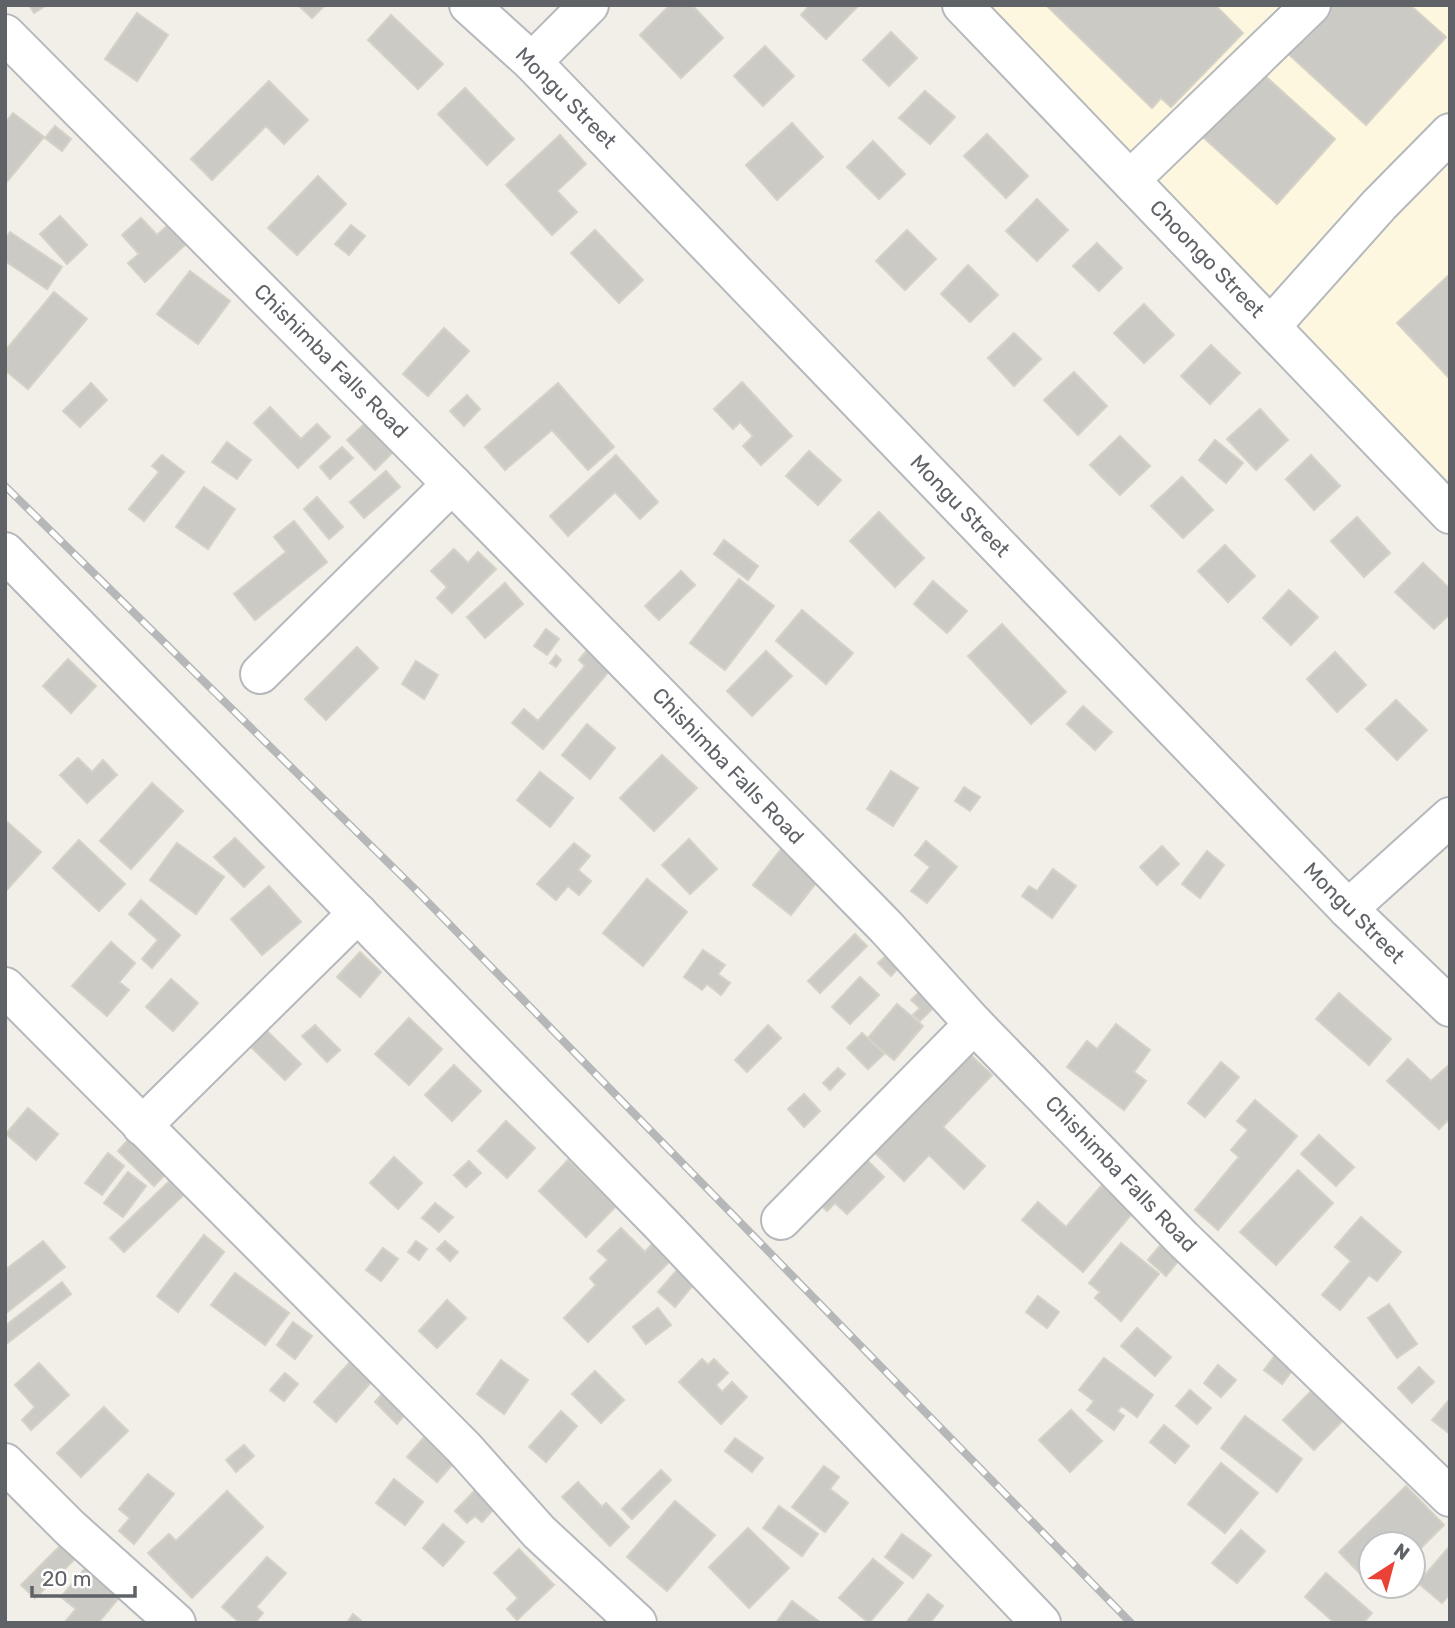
<svg xmlns="http://www.w3.org/2000/svg" width="1455" height="1628" font-family="Rubik,sans-serif">
	<rect width="100%" height="100%" fill="#f1efe8"/>
	<path fill="#fef7e0" d="M987,5h463v485z"/>
	<g fill="#cccac5" stroke="#d6d1c6" stroke-width="2">
		<path d="M29,5h18l-13,8z"/>
		<path d="M298,5h27l-13,13z"/>
		<path d="M670,5h22l31,33 -42,40 -41,-43z"/>
		<path d="M810,5h47l1,1 -32,33 -25,-24z"/>
		<path d="M1046,5h169l28,28 -72,74 -10,-9 -9,10z"/>
		<path d="M1326,5h84l36,32 -80,88 -81,-74z"/>
		<path d="M137,13l31,22 -31,46 -32,-22z"/>
		<path d="M391,15l52,49 -25,25 -50,-49z"/>
		<path d="M891,32l26,26 -28,28 -26,-26z"/>
		<path d="M765,46l29,30 -31,30 -29,-30z"/>
		<path d="M1253,65l82,74 -58,65 -82,-74z"/>
		<path d="M269,81l39,39 -24,24 -18,-18 -54,54 -21,-21z"/>
		<path d="M465,88l49,51 -27,26 -49,-51z"/>
		<path d="M925,91l30,26 -25,27 -31,-26z"/>
		<path d="M13,113l31,24 -39,47v-61z"/>
		<path d="M792,123l31,34 -46,43 -31,-35z"/>
		<path d="M55,126l16,13 -9,12 -17,-13z"/>
		<path d="M987,134l41,42 -22,22 -42,-42z"/>
		<path d="M560,135l26,29 -29,27 20,21 -25,23 -46,-50z"/>
		<path d="M873,141l32,33 -26,25 -32,-32z"/>
		<path d="M318,176l28,28 -49,51 -29,-27z"/>
		<path d="M1037,199l31,31 -31,31 -31,-30z"/>
		<path d="M60,216l27,29 -20,19 -27,-30z"/>
		<path d="M141,218l16,17 12,-11 17,20 -41,38 -17,-19 11,-9 -17,-19z"/>
		<path d="M351,225l14,11 -16,19 -14,-11z"/>
		<path d="M595,230l48,50 -24,23 -48,-50z"/>
		<path d="M907,230l29,29 -31,31 -29,-29z"/>
		<path d="M10,232l52,35 -15,22 -42,-28v-22z"/>
		<path d="M1097,243l25,25 -23,23 -26,-25z"/>
		<path d="M968,265l30,30 -28,27 -29,-28z"/>
		<path d="M190,271l40,30 -32,43 -41,-30z"/>
		<path d="M1450,274v105l-53,-56z"/>
		<path d="M54,292l33,27 -59,70 -23,-19v-19z"/>
		<path d="M1144,304l30,31 -30,28 -30,-30z"/>
		<path d="M444,328l25,23 -41,45 -25,-22z"/>
		<path d="M1014,333l27,26 -27,27 -26,-28z"/>
		<path d="M1211,345l29,28 -30,31 -29,-28z"/>
		<path d="M1074,372l33,34 -29,29 -34,-35z"/>
		<path d="M742,382l50,54 -31,29 -18,-19 10,-10 -13,-14 -7,7 -19,-20z"/>
		<path d="M91,383l16,17 -27,27 -17,-16z"/>
		<path d="M558,383l56,64 -26,23 -36,-40 -47,40 -20,-23z"/>
		<path d="M467,395l13,14 -16,17 -14,-15z"/>
		<path d="M270,407l31,32 16,-15 13,13 -32,31 -44,-45z"/>
		<path d="M1260,409l28,31 -32,30 -29,-31z"/>
		<path d="M371,418l28,28 -24,24 -28,-30z"/>
		<path d="M1120,436l30,30 -30,29 -30,-30z"/>
		<path d="M1215,440l28,23 -17,20 -27,-23z"/>
		<path d="M227,442l24,18 -14,19 -25,-17z"/>
		<path d="M342,447l11,11 -23,21 -10,-12z"/>
		<path d="M809,451l32,29 -23,25 -32,-29z"/>
		<path d="M162,455l22,17 -40,49 -15,-12 30,-37 -7,-6z"/>
		<path d="M616,455l42,47 -18,17 -25,-27 -47,44 -18,-20z"/>
		<path d="M1311,455l29,31 -26,24 -28,-31z"/>
		<path d="M386,471l14,16 -36,31 -14,-16z"/>
		<path d="M1182,477l31,33 -30,28 -32,-32z"/>
		<path d="M204,487l31,22 -27,40 -32,-22z"/>
		<path d="M317,497l26,30 -14,12 -25,-30z"/>
		<path d="M879,512l45,46 -29,29 -45,-46z"/>
		<path d="M1357,517l33,36 -26,24 -33,-36z"/>
		<path d="M294,521l33,41 -72,58 -21,-26 52,-42 -12,-15z"/>
		<path d="M724,540l34,26 -10,14 -34,-26z"/>
		<path d="M1225,545l30,31 -27,26 -30,-31z"/>
		<path d="M454,549l14,14 10,-11 18,17 -44,44 -15,-15 10,-11 -16,-16z"/>
		<path d="M1423,563l27,26v25l-16,15 -39,-37z"/>
		<path d="M681,571l14,14 -36,35 -14,-14z"/>
		<path d="M739,579l35,27 -49,64 -35,-27z"/>
		<path d="M933,581l34,30 -20,22 -33,-29z"/>
		<path d="M505,583l18,21 -38,34 -18,-21z"/>
		<path d="M1289,590l29,27 -27,28 -28,-27z"/>
		<path d="M802,610l51,43 -27,31 -50,-43z"/>
		<path d="M1002,624l64,68 -35,32 -63,-68z"/>
		<path d="M546,629l13,10 -12,16 -13,-9z"/>
		<path d="M592,644l23,20 -72,85 -31,-26 12,-14 14,12 47,-55 -6,-6z"/>
		<path d="M357,647l21,21 -52,52 -21,-21z"/>
		<path d="M766,651l26,25 -40,40 -25,-25z"/>
		<path d="M1335,652l31,33 -29,27 -30,-33z"/>
		<path d="M556,655l5,5 -5,7 -6,-4z"/>
		<path d="M68,659l28,27 -25,27 -28,-27z"/>
		<path d="M416,661l22,14 -14,24 -22,-15z"/>
		<path d="M1396,700l31,30 -30,30 -31,-31z"/>
		<path d="M1083,706l29,26 -17,18 -28,-26z"/>
		<path d="M587,724l28,24 -25,31 -28,-24z"/>
		<path d="M662,755l35,33 -43,43 -34,-33z"/>
		<path d="M78,758l14,14 11,-12 14,15 -30,28 -27,-28z"/>
		<path d="M891,771l27,17 -25,38 -26,-17z"/>
		<path d="M540,772l33,26 -23,29 -33,-27z"/>
		<path d="M152,783l31,28 -52,58 -31,-28z"/>
		<path d="M964,787l16,10 -10,14 -15,-10z"/>
		<path d="M5,820l36,32 -36,40z"/>
		<path d="M235,838l29,29 -20,20 -30,-30z"/>
		<path d="M689,839l28,30 -27,25 -28,-29z"/>
		<path d="M79,840l46,44 -26,27 -46,-43z"/>
		<path d="M926,841l31,26 -30,36 -16,-12 19,-24 -15,-12z"/>
		<path d="M177,843l47,34 -28,37 -46,-34z"/>
		<path d="M574,843l16,13 -12,14 13,11 -12,14 -11,-9 -12,14 -19,-16z"/>
		<path d="M1162,846l17,18 -22,21 -17,-18z"/>
		<path d="M782,848l38,30 -29,37 -38,-30z"/>
		<path d="M1207,851l17,14 -24,33 -18,-14z"/>
		<path d="M1053,869l23,17 -24,32 -30,-22 7,-10 8,5z"/>
		<path d="M647,879l40,33 -44,54 -40,-33z"/>
		<path d="M269,886l32,36 -39,33 -31,-36z"/>
		<path d="M141,900l39,35 -28,33 -10,-9 16,-19 -29,-26z"/>
		<path d="M855,934l12,12 -47,47 -12,-12z"/>
		<path d="M111,942l24,21 -16,19 10,8 -22,26 -35,-30z"/>
		<path d="M703,950l22,15 -7,9 12,9 -9,12 -14,-11 -5,6 -18,-13z"/>
		<path d="M360,952l21,20 -21,25 -23,-20z"/>
		<path d="M888,954l12,12 -9,10 -13,-13z"/>
		<path d="M860,977l19,18 -29,29 -18,-17z"/>
		<path d="M171,979l27,24 -25,28 -27,-24z"/>
		<path d="M926,986l14,15 -20,20 -7,-6 7,-7 -9,-8z"/>
		<path d="M1339,993l52,46 -22,26 -53,-46z"/>
		<path d="M897,1004l26,22 -29,34 -26,-22z"/>
		<path d="M409,1018l33,31 -33,36 -34,-31z"/>
		<path d="M1116,1024l34,26 -16,22 12,9 -22,29 -57,-43 20,-26 10,8z"/>
		<path d="M315,1025l25,25 -13,12 -25,-26z"/>
		<path d="M768,1025l13,13 -34,34 -12,-12z"/>
		<path d="M265,1029l36,35 -16,16 -36,-35z"/>
		<path d="M862,1033l22,21 -16,15 -21,-21z"/>
		<path d="M961,1046l31,29 -49,52 42,39 -21,23 -35,-34 -25,26 -37,-36z"/>
		<path d="M1408,1059l23,22 19,-17v54l-11,11 -52,-48z"/>
		<path d="M1221,1062l18,15 -34,40 -17,-14z"/>
		<path d="M454,1065l27,26 -29,30 -27,-26z"/>
		<path d="M838,1068l7,6 -15,16 -7,-7z"/>
		<path d="M804,1094l16,17 -16,16 -16,-18z"/>
		<path d="M1255,1100l42,36 -79,94 -23,-20 44,-53 -8,-7 17,-20 -11,-9z"/>
		<path d="M28,1108l30,26 -22,26 -30,-26z"/>
		<path d="M506,1121l29,27 -28,30 -29,-27z"/>
		<path d="M137,1130l37,35 -20,21 -36,-35z"/>
		<path d="M1319,1135l35,32 -18,19 -35,-32z"/>
		<path d="M108,1153l16,13 -22,29 -17,-12z"/>
		<path d="M862,1155l22,22 -37,37 -12,-11 -8,8 -15,-15z"/>
		<path d="M394,1157l28,26 -24,26 -28,-26z"/>
		<path d="M568,1160l48,46 -30,31 -47,-46z"/>
		<path d="M469,1161l12,12 -15,14 -12,-12z"/>
		<path d="M1298,1170l35,33 -57,62 -36,-33z"/>
		<path d="M180,1171l14,14 -70,67 -14,-14z"/>
		<path d="M128,1172l18,14 -23,31 -19,-14z"/>
		<path d="M1108,1178l31,27 -56,67 -61,-52 16,-18 28,25z"/>
		<path d="M435,1203l18,14 -14,15 -17,-14z"/>
		<path d="M1361,1217l40,35 -24,29 -8,-6 -29,35 -18,-15 29,-34 -16,-14z"/>
		<path d="M621,1228l24,24 7,-8 17,18 -81,80 -24,-24 32,-33 -6,-7 18,-18 -10,-9z"/>
		<path d="M1170,1234l18,15 -22,27 -18,-16z"/>
		<path d="M204,1235l20,17 -46,60 -21,-16z"/>
		<path d="M43,1241l22,26 -60,47v-44z"/>
		<path d="M416,1241l11,8 -8,11 -11,-8z"/>
		<path d="M445,1241l13,11 -8,9 -13,-12z"/>
		<path d="M1121,1243l38,31 -38,47 -26,-23 5,-6 -11,-9z"/>
		<path d="M383,1248l15,11 -17,22 -15,-11z"/>
		<path d="M677,1270l17,14 -19,23 -17,-15z"/>
		<path d="M235,1273l54,40 -24,32 -54,-40z"/>
		<path d="M62,1282l9,12 -66,51v-19z"/>
		<path d="M1038,1296l21,16 -12,16 -21,-16z"/>
		<path d="M447,1300l19,18 -29,30 -18,-17z"/>
		<path d="M1389,1304l28,40 -20,14 -29,-40z"/>
		<path d="M658,1308l13,17 -25,19 -13,-17z"/>
		<path d="M293,1322l19,14 -17,23 -18,-14z"/>
		<path d="M1137,1328l34,29 -16,19 -34,-30z"/>
		<path d="M1279,1350l9,7 -5,7 9,7 -10,13 -18,-14z"/>
		<path d="M1104,1358l49,37 -16,22 -15,-11 -5,5 7,5 -10,14 -27,-20 7,-9 -15,-11z"/>
		<path d="M702,1359l6,6 6,-6 14,14 -12,12 6,7 10,-10 15,15 -26,27 -42,-42z"/>
		<path d="M501,1360l27,20 -24,34 -27,-20z"/>
		<path d="M350,1362l22,19 -36,41 -22,-20z"/>
		<path d="M39,1363l30,32 -38,35 -9,-10 13,-13 -20,-22z"/>
		<path d="M1218,1365l18,15 -15,17 -17,-14z"/>
		<path d="M1419,1367l15,15 -22,21 -14,-15z"/>
		<path d="M595,1371l29,29 -23,23 -29,-29z"/>
		<path d="M285,1373l13,11 -14,17 -14,-11z"/>
		<path d="M1319,1383l31,30 -36,37 -31,-30z"/>
		<path d="M387,1388l23,20 -13,16 -22,-22z"/>
		<path d="M1190,1390l21,18 -14,16 -21,-18z"/>
		<path d="M1450,1399v35l-18,-14z"/>
		<path d="M104,1407l24,24 -47,46 -24,-24z"/>
		<path d="M1071,1410l31,31 -32,31 -31,-32z"/>
		<path d="M561,1411l16,15 -31,36 -17,-15z"/>
		<path d="M1245,1416l57,43 -25,33 -56,-44z"/>
		<path d="M1164,1425l25,21 -14,17 -25,-21z"/>
		<path d="M426,1435l30,25 -19,22 -30,-25z"/>
		<path d="M735,1438l28,20 -11,14 -27,-21z"/>
		<path d="M244,1445l10,11 -18,16 -10,-12z"/>
		<path d="M1221,1463l37,30 -33,40 -37,-29z"/>
		<path d="M824,1466l15,11 -9,12 18,14 -23,29 -33,-25z"/>
		<path d="M661,1470l10,10 -39,39 -10,-10z"/>
		<path d="M148,1474l26,20 -40,50 -15,-13 11,-13 -11,-9z"/>
		<path d="M394,1479l29,23 -18,23 -29,-22z"/>
		<path d="M578,1482l24,25 4,-4 23,24 -19,19 -48,-49z"/>
		<path d="M482,1483l19,18 -19,21 -7,-6 -8,7 -12,-12z"/>
		<path d="M1406,1486l38,39 -31,31v-12h-42v41l-32,-33z"/>
		<path d="M227,1491l36,36 -71,71 -44,-45 21,-19 7,7z"/>
		<path d="M675,1501l40,34 -48,56 -40,-34z"/>
		<path d="M779,1506l39,28 -16,22 -39,-28z"/>
		<path d="M443,1524l21,18 -21,24 -20,-18z"/>
		<path d="M748,1528l41,40 -40,40 -40,-41z"/>
		<path d="M1241,1530l24,21 -28,32 -25,-20z"/>
		<path d="M902,1534l29,21 -18,23 -28,-21z"/>
		<path d="M66,1540l14,14 -45,44 -14,-13z"/>
		<path d="M1450,1546v48l-8,9 -24,-20z"/>
		<path d="M519,1549l35,36 -37,35 -10,-11 11,-11 -24,-25z"/>
		<path d="M267,1557l19,16 -30,34 7,6 -8,10h-15l-18,-16z"/>
		<path d="M873,1559l30,24 -34,40 -30,-25z"/>
		<path d="M88,1565l34,29 -24,29h-34l12,-14 -15,-12z"/>
		<path d="M1326,1573l46,40 -9,10h-28l-30,-26z"/>
		<path d="M928,1594l15,12 -13,17h-24z"/>
		<path d="M792,1601l29,22h-45z"/>
		<path d="M353,1614l11,9h-17z"/>
	</g>
	<g fill="none" stroke-linecap="round" stroke-linejoin="round">
		<g stroke="#b5b8bc" stroke-width="42">
			<g id="minor">
				<path d="M469,5l63,57 816,847 102,98"/>
				<path d="M962,5l488,509"/>
				<path d="M5,34l447,450 434,443 88,97 208,214 268,259"/>
				<path d="M532,62l57,-57"/>
				<path d="M1131,179l180,-174"/>
				<path d="M1271,326l108,-121 71,-72"/>
				<path d="M5,552l656,672 380,399"/>
				<path d="M260,674l192,-190"/>
				<path d="M1348,909l102,-92"/>
				<path d="M5,987l459,461 75,84 98,91"/>
				<path d="M142,1126l216,-213"/>
				<path d="M781,1220l193,-196"/>
				<path d="M5,1463l65,65 106,95"/>
			</g>
		</g>
		<use href="#minor" stroke="#fff" stroke-width="38"/>
		<g stroke="#b6b7b8" stroke-width="8">
			<path id="rail" d="M5,486l411,404 715,733"/>
		</g>
		<use href="#rail" stroke="#fff" stroke-width="5" stroke-dasharray="16" stroke-linecap="butt"/>
	</g>
	<g text-anchor="middle" stroke-width="7" stroke-linejoin="round" paint-order="stroke">
		<g font-size="21" fill="#5f6368" stroke="#fff">
			<text transform="translate(566 98) rotate(45)" y="7">Mongu Street</text>
			<text transform="translate(1207 259) rotate(46)" y="7">Choongo Street</text>
			<text transform="translate(331 361) rotate(45)" y="7">Chishimba Falls Road</text>
			<text transform="translate(960 506) rotate(46)" y="7">Mongu Street</text>
			<text transform="translate(728 766) rotate(46)" y="7">Chishimba Falls Road</text>
			<text transform="translate(1354 913) rotate(45)" y="7">Mongu Street</text>
			<text transform="translate(1121 1174) rotate(46)" y="7">Chishimba Falls Road</text>
		</g>
	</g>
	<rect width="1455" height="1628" fill="none" stroke="#5f6368" stroke-width="14"/>
	<g transform="translate(1392 1565) rotate(36)"><circle r="33" fill="#ffffff" stroke="#bfc1c3" stroke-width="2"/>
	<path d="M0-5L12 26L0 18L-12 26Z" fill="#ea4335"/>
	<text y="-10" font-size="19" font-weight="bold" text-anchor="middle" fill="#5f6368">N</text>
	</g>
	<path d="M32 1586v10h103v-10" fill="none" stroke="#5f6368" stroke-width="3.5"/>
	<text x="42" y="1586" font-size="21" fill="#5f6368" stroke="#ffffff" stroke-width="5" paint-order="stroke">20 m</text>
</svg>
